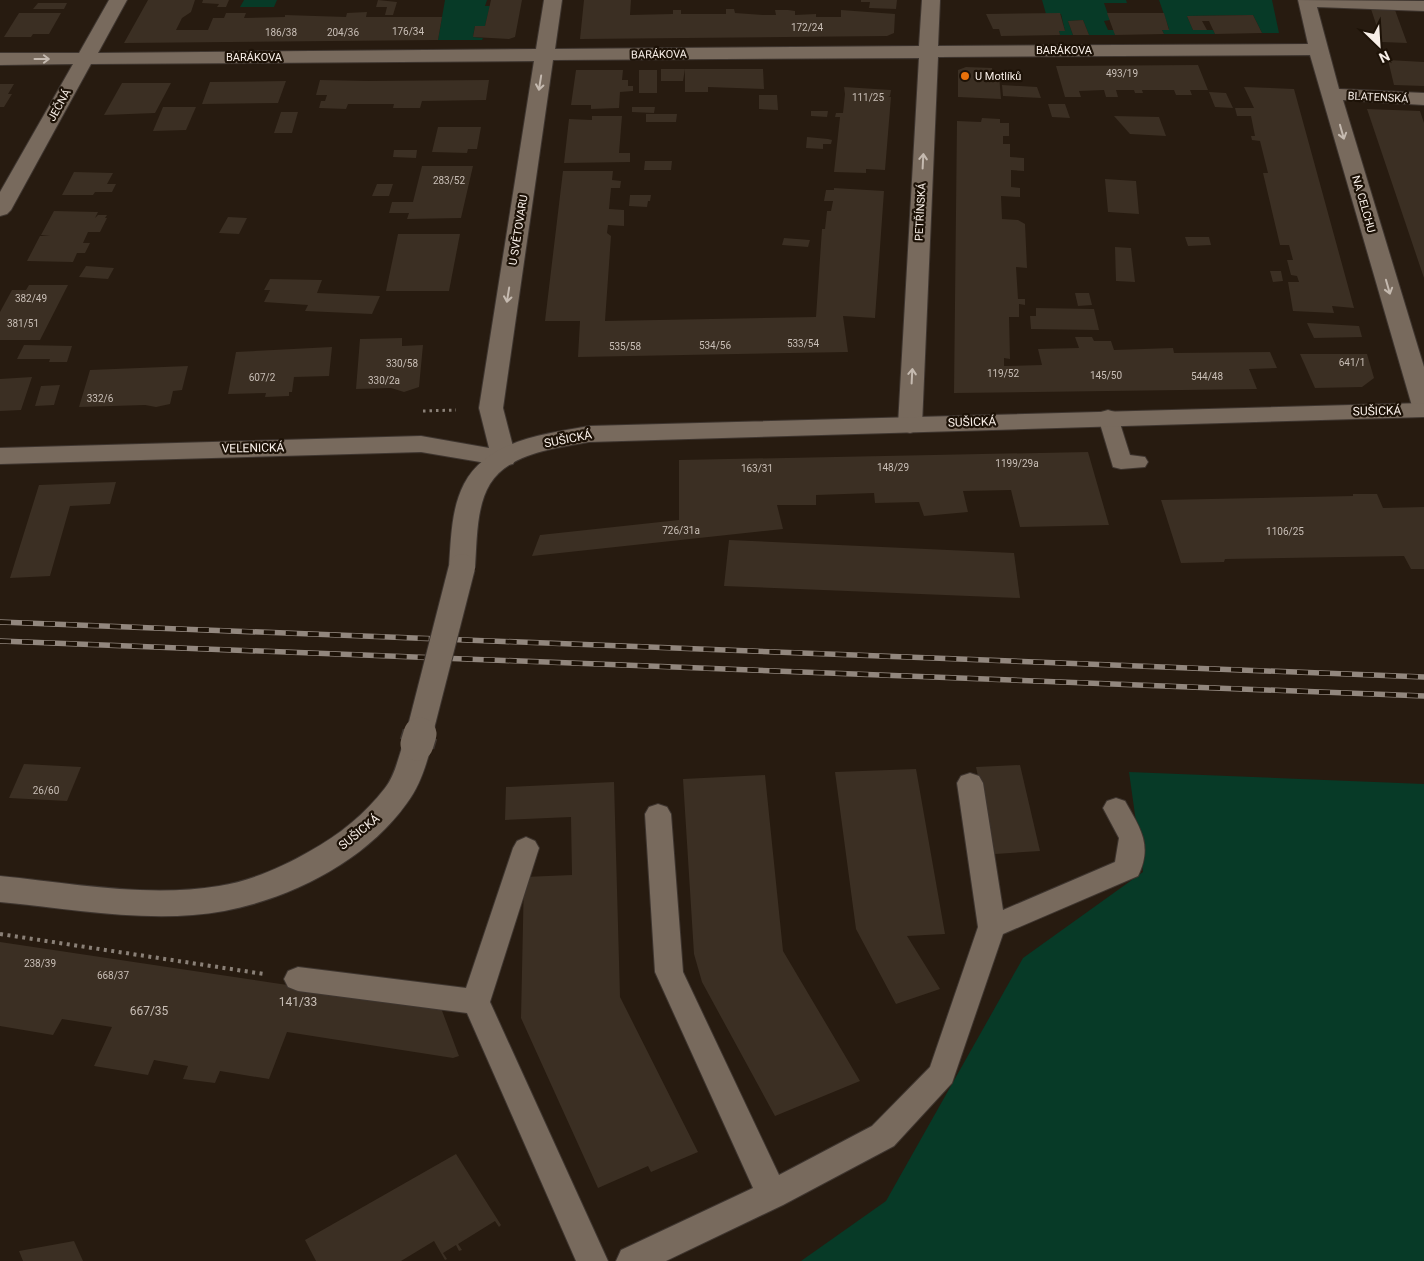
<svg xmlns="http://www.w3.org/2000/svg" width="1424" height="1261" font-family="Roboto,sans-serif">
	<rect width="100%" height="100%" fill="#271b10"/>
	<g fill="#073a27">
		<path d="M244,0h33l-3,7h-34z"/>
		<path d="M445,0h42l-2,6h5l-5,20h-10l-2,11 10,1 -1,2h-44z"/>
		<path d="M1042,0h84l1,3h-23l6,17 -6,1 4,9h6l1,5h-26l-6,-15 -15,1 5,14h-13l-1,-4h6l-4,-17h-15z"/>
		<path d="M1159,0h113l7,33h-17l-9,-18 -66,1 6,14h20l2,4h-51l-2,-4 7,-1z"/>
		<path d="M1129,772l295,12v477h-623l85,-60 137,-243 120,-86z"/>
	</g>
	<g fill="#3b2f23">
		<path d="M148,0h47l-4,12 -9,6 -6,12h32l5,-12h11l2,-5h20l-2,5 41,-1v-2l61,2 1,-4 20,-1 -1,5h76l-4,23 -314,3z"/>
		<path d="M203,0h26l-3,7h-9l2,-3 -17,-1z"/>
		<path d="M378,0l19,2 -4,13h-8l2,-8h-11z"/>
		<path d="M491,0h31l-7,37 -6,2 -36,-2 2,-11h10z"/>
		<path d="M584,0h47l-1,15 43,-1v-4h8v4h45v-5h8l1,4 28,2h13l-1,-5h13l7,1v4l21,-1v3h25v-7l54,4 -1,19 -7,3 -307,3z"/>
		<path d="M861,0h36l-1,9 -27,-1 1,-6h-9z"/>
		<path d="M38,3h29l-3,6h-31z"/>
		<path d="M1371,9l24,1 12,33 -25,-1z"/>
		<path d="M19,13h42l-12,21h-16l-2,3h-27z"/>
		<path d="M1060,13l5,18h-6l1,4 -59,1 -2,-7h-6l-7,-15z"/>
		<path d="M1107,13h57l5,17h-7l2,4 -49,1z"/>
		<path d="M1253,15l9,18 -47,1 -6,-13h-7l5,9h-14l-6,-14z"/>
		<path d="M1083,20l6,15h-16l-5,-14z"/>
		<path d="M1388,60l36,2v24l-30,-1z"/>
		<path d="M1198,65l10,25h-18l2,5h-16l-2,-5h-32l1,3h-8l-1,-3h-18l2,7h-12l-2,-7 -25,1 2,6h-16l-9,-31z"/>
		<path d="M966,67l26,1 1,7h6l2,24 -43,-2v-27z"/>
		<path d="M661,69h24l-2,12h-22z"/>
		<path d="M685,69h78l1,20 -56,-2v5h-23z"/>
		<path d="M576,70h47l-1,10h6v6h5v5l-13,1 -1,16 -28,1v-4h-20z"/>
		<rect x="639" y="70" width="18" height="23"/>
		<path d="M320,80l47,1 122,-1 -3,20 -64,1 -2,7h-27l1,-4h-46l-2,5 -27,-1 2,-7h4l2,-6h-11z"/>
		<path d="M286,81l-8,22 -76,1 8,-22z"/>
		<path d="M122,83h49l-16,30 -51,2z"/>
		<path d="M0,84h14l-6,10h4l-8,13h-4z"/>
		<path d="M1002,85l35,2 4,11 -38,-2z"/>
		<path d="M844,87l47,3 -1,6 -2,1h3l-6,73 -19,-1v4l-32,-1 6,-55h-5l1,-4h7l2,-19z"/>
		<path d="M1244,87l50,2 60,219 -22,-2 2,7 -41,-2 -5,-29h11l-2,-6 -6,-1 -4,-15h6l-4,-15h-9l-17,-72h5l-8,-32 -8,-1 -1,-4h4l-4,-20h-14l-2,-8h19z"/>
		<path d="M1209,92l17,1 7,15 -18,-1z"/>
		<path d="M759,95h18l1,15 -19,-1z"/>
		<path d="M1048,104h17l5,14 -18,-1z"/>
		<path d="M163,107h33l-10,23 -33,1z"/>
		<path d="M632,107h23l-1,6 -22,-1z"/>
		<path d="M1367,109l53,2 4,12v155z"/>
		<path d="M811,111h17l-1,6 -16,-1z"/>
		<path d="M281,112h17l-6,21h-18z"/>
		<path d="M646,114h31l-1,8h-30z"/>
		<path d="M592,116h30l-3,37h11v9l-66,1 5,-44 23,1z"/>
		<path d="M1114,116l45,1 7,19 -36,-2z"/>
		<path d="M982,118l18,1v4h9v13h-6v8h7v13l14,1v13l-13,-1v17l9,1v9l-19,-1 1,23 16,1 7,4 2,44 -11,-1 2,32h7v6l-6,-1v13h-10l1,42 -6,-1v8l38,-1 -4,-16 41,-1 -4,-11h17l2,4h17l3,9 59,-2 1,5 96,-1 7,16 -28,1 8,20 -303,4 3,-272 24,1z"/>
		<path d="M438,127h43l-4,22h-9l-1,4 -35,-1z"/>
		<path d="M807,137l21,2 4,1 -1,4h-8v5l-17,-1z"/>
		<path d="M394,150h23l-1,8 -23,-1z"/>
		<path d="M645,161h27l-1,9h-27z"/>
		<path d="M422,166h51l-12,52 -54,1 2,-6h-20l3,-11h21z"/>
		<path d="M563,171h50l-1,9 9,1 -1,7h-9l-2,21 15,1v16l-16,-1 -1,8 4,3 -6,85 211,-4 6,-88h3l2,-18h4l2,-10h-9l2,-11h8v-2l50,3 -9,127 -32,-2 5,36 -270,5 2,-36h-35z"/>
		<path d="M74,172l39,1 -6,11h9l-4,8h-17l-2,3h-31z"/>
		<path d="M1105,179l31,2 3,33 -31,-2z"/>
		<path d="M377,184h16l-4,12h-17z"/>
		<path d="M630,195h21l-1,6h-2l-1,6 -18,-1z"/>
		<path d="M54,211l44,1 -3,6 3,-3h9l-2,3h2l-7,14h-12l-5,11h7l-5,10h-8l-4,9 -46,-1 13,-25h10l-9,-1z"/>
		<path d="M228,217l19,1 -8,16 -20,-1z"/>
		<path d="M398,234h62l-11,57h-63z"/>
		<path d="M1185,237h24l2,8 -23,1z"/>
		<path d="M784,238l26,2 -2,7 -26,-2z"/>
		<path d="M1115,247l16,1 4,34 -19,-1z"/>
		<path d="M86,266l28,2 -6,11 -29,-2z"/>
		<path d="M1270,271h11l2,10 -10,1z"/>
		<path d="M270,279l52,1 -5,13 63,3 -8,18 -67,-3 3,-6 -44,-3 6,-12h-6z"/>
		<path d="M29,285h39l-28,55h-40v-28l12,-22h14z"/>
		<path d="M1075,293h14l3,12 -14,1z"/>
		<path d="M1036,308l58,1 5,21 -68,-1 -1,-13h6z"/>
		<path d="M1307,323l52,3 3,11 -48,1z"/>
		<path d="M402,338v8l21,-1 -4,42 -15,5 -13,-4 -35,1 4,-50z"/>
		<path d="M24,345l48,1 -5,16h-18l1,-3h-33z"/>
		<path d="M332,347l-3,29 -35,1 -2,15h-3v4l-24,1 1,-4 -38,1 8,-42z"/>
		<path d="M1300,354h67l7,24 -12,9 -47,1z"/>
		<path d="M188,366l-6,24 -9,1 -3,13 -14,3 -11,-2 -66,2 11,-37z"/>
		<path d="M32,377l-11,33 -21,1v-32z"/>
		<path d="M60,385l-6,20 -19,1 6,-20z"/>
		<path d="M1088,452l21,73 -89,2 -9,-37 -48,1 5,21 -44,4 -5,-14 -44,1 -1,-10 -58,2v10h-39l6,24 -251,27 8,-21 139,-15v-60z"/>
		<path d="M116,482l-6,22 -40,2 -20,70 -40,2 29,-93z"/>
		<path d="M1353,494h24l6,14 41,-1v62h-13l-7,-13 -179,3 -1,3 -43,1 -20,-63 192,-4z"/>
		<path d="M729,540l285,13 6,45 -296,-12z"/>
		<path d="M24,764l57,3 -14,34 -58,-3z"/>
		<path d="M1020,765l20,86 -45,3 -19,-87z"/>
		<path d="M916,769l29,165 -38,2 33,53 -44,15 -40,-75 -21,-157z"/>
		<path d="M765,775l18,176 77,130 -85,35 -73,-134 -8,-28 -11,-175z"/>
		<path d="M614,782l6,215 78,155 -47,20 -3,-6 -50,22 -77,-170 3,-141 48,-2 -1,-58 -66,3 1,-33z"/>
		<path d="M0,942l441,66 18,48 -6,2 -166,-26 -18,47 -49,-8 -5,12 -32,-4 5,-13 -34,-6 -6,15 -54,-9 18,-39 -50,-8 -9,16 -53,-9z"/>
		<path d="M456,1154l45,71 -2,2 -4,-6 -37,23 4,6 -3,1 -3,-6 -13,8 4,6 -2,1 -11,-19 -33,20h-85l-11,-21z"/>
		<path d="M74,1241l9,20h-60l-4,-10z"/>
	</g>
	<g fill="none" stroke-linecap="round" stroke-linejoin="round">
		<g stroke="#3e352f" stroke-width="2">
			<g id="lane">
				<path d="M1108,410l7,2 3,5 12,38 15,2 3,5 -3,5 -24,2 -8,-2 -15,-50 3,-5z"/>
				<path d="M970,773l9,3 4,7 20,127 112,-48 4,-24 -16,-30 4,-7 9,-3 9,3c15,27 28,44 13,75l-135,58 -51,149 -58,63 -111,59 -117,56h-50l5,-11 132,-62 -98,-216 -10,-158 4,-7 9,-3 9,3 4,7 12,158 96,203 93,-49 58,-59 48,-140 -21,-144 4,-7z"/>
				<path d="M526,837l9,4 4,7 -49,154 118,259h-32l-109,-248 -169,-22 -10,-4 -4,-8 4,-8 10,-4 168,21 47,-140 4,-7z"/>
			</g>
		</g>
		<g stroke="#3e352f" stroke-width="2">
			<path id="street" d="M109,0h18l-29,53 438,-4 8,-49h18l-7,49 364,-3 3,-46h18l-2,46 370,-2 -10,-44 126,1v10l-107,-4 22,82 85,4v12l-81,-5 81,267v46l-9,-2 -3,-5 -102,-351 -372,2 -16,368 -3,5 -9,3 -9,-3 -3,-5 21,-367 -366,2 -50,348 13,50 -3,6 -9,2 -83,-14 -421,12v-16l421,-12 68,12 -10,-40 55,-347 -443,3 -80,146 -4,4 -7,2v-24l73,-128 -73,1v-12h79z"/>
		</g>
		<g stroke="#3e352f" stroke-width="2">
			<g id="secondary">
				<path d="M1424,403v14l-835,25c-33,6 -80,11 -99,42 -14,23 -13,57 -15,83l-4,6 -9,3 -9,-3 -4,-6c2,-27 2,-58 15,-83 23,-44 81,-50 125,-58z"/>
				<path d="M417,733l10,3 5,8c-6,21 -12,42 -25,59 -46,65 -136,106 -214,112 -64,5 -129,-7 -193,-13v-26c71,7 147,22 219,10 32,-5 63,-19 91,-35 29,-16 55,-37 75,-63 12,-15 13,-35 22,-52z"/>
			</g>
		</g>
		<path stroke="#8a8077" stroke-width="3" stroke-dasharray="2.5 4" stroke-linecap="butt" d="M423,411l33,-1"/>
		<path stroke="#8a8077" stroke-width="4" stroke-dasharray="3 4.5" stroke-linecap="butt" d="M0,934l264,40"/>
		<use href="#lane" fill="#786a5d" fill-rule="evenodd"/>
		<use href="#street" fill="#786a5d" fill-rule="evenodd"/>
		<use href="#secondary" fill="#786a5d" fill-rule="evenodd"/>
		<g stroke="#92877e" stroke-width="5.5">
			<g id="rail">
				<path d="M0,622l1424,55"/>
				<path d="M0,641l1424,55"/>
			</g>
		</g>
		<use href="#rail" stroke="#1d1207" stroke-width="4" stroke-dasharray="11" stroke-linecap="butt"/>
		<g stroke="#3e352f" stroke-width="28" stroke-linecap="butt">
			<path id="secondary-bridge-far1" d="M419,735l43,-168"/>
		</g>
		<g stroke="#3e352f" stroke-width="36" stroke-linecap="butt">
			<path id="secondary-bridge" d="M417,744l3,-10"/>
		</g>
		<use href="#secondary-bridge-far1" stroke="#786a5d" stroke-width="26"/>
		<use href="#secondary-bridge" stroke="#786a5d" stroke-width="33"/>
	</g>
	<defs><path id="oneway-shaft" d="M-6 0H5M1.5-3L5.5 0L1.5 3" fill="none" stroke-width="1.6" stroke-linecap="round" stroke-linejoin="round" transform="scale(1.25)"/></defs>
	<g stroke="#c5bab0">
		<use href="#oneway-shaft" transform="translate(42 59)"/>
		<use href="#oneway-shaft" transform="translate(540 83) rotate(99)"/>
		<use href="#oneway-shaft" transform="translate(1342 132) rotate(74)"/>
		<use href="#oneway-shaft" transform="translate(923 161) rotate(-87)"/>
		<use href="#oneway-shaft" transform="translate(1388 287) rotate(74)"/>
		<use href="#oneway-shaft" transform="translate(508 295) rotate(99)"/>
		<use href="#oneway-shaft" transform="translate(912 376) rotate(-87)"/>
	</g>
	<circle fill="#e8710a" stroke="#1d1207" stroke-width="2" cx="965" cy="76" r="5"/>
	<g text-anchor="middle" stroke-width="4.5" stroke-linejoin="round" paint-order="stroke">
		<g font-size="10" fill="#c9bfb7">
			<text x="807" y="31">172/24</text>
			<text x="408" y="35">176/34</text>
			<text x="281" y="36">186/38</text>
			<text x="343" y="36">204/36</text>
			<text x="1122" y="77">493/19</text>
			<text x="868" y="101">111/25</text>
			<text x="449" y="184">283/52</text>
			<text x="31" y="302">382/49</text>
			<text x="23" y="327">381/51</text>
			<text x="803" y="347">533/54</text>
			<text x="715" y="349">534/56</text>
			<text x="625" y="350">535/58</text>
			<text x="1352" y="366">641/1</text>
			<text x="402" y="367">330/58</text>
			<text x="1003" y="377">119/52</text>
			<text x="1106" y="379">145/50</text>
			<text x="1207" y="380">544/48</text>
			<text x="262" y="381">607/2</text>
			<text x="384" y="384">330/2a</text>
			<text x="100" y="402">332/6</text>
			<text x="1017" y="467">1199/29a</text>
			<text x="893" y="471">148/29</text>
			<text x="757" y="472">163/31</text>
			<text x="681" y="534">726/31a</text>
			<text x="1285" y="535">1106/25</text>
			<text x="46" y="794">26/60</text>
			<text x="40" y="967">238/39</text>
			<text x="113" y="979">668/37</text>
		</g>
		<g font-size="11" fill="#f8efe8" stroke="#1d1207">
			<text x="1064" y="54">BARÁKOVA</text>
			<text transform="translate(659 54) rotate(-1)" y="4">BARÁKOVA</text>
			<text x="254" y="61">BARÁKOVA</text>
			<text transform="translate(1378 97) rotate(3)" y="4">BLATENSKÁ</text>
			<text transform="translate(59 105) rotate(-61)" y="4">JEČNÁ</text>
			<text transform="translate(1364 204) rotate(74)" y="4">NA CELCHU</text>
			<text transform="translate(920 212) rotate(-87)" y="4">PETŘÍNSKÁ</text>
			<text transform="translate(518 230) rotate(-81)" y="4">U SVĚTOVARU</text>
		</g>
		<g font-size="11" fill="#f8efe8" stroke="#1d1207" text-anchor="start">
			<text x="975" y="80">U Motlíků</text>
		</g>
		<g font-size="12" fill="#f8efe8" stroke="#1d1207">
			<text transform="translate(1377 411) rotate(-1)" y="4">SUŠICKÁ</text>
			<text transform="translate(972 422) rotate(-2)" y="4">SUŠICKÁ</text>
			<text transform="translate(568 439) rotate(-11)" y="4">SUŠICKÁ</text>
			<text transform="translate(253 448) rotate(-1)" y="4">VELENICKÁ</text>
			<text transform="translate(359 832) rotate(-39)" y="4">SUŠICKÁ</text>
		</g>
		<g font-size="12" fill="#c9bfb7">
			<text x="298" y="1006">141/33</text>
			<text x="149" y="1015">667/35</text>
		</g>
	</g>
	<g transform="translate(1379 45) rotate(155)" stroke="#1d1207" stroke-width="4" paint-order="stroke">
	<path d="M0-4L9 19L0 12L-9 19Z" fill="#f8efe8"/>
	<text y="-8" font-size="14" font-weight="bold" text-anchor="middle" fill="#f8efe8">N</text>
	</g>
</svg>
